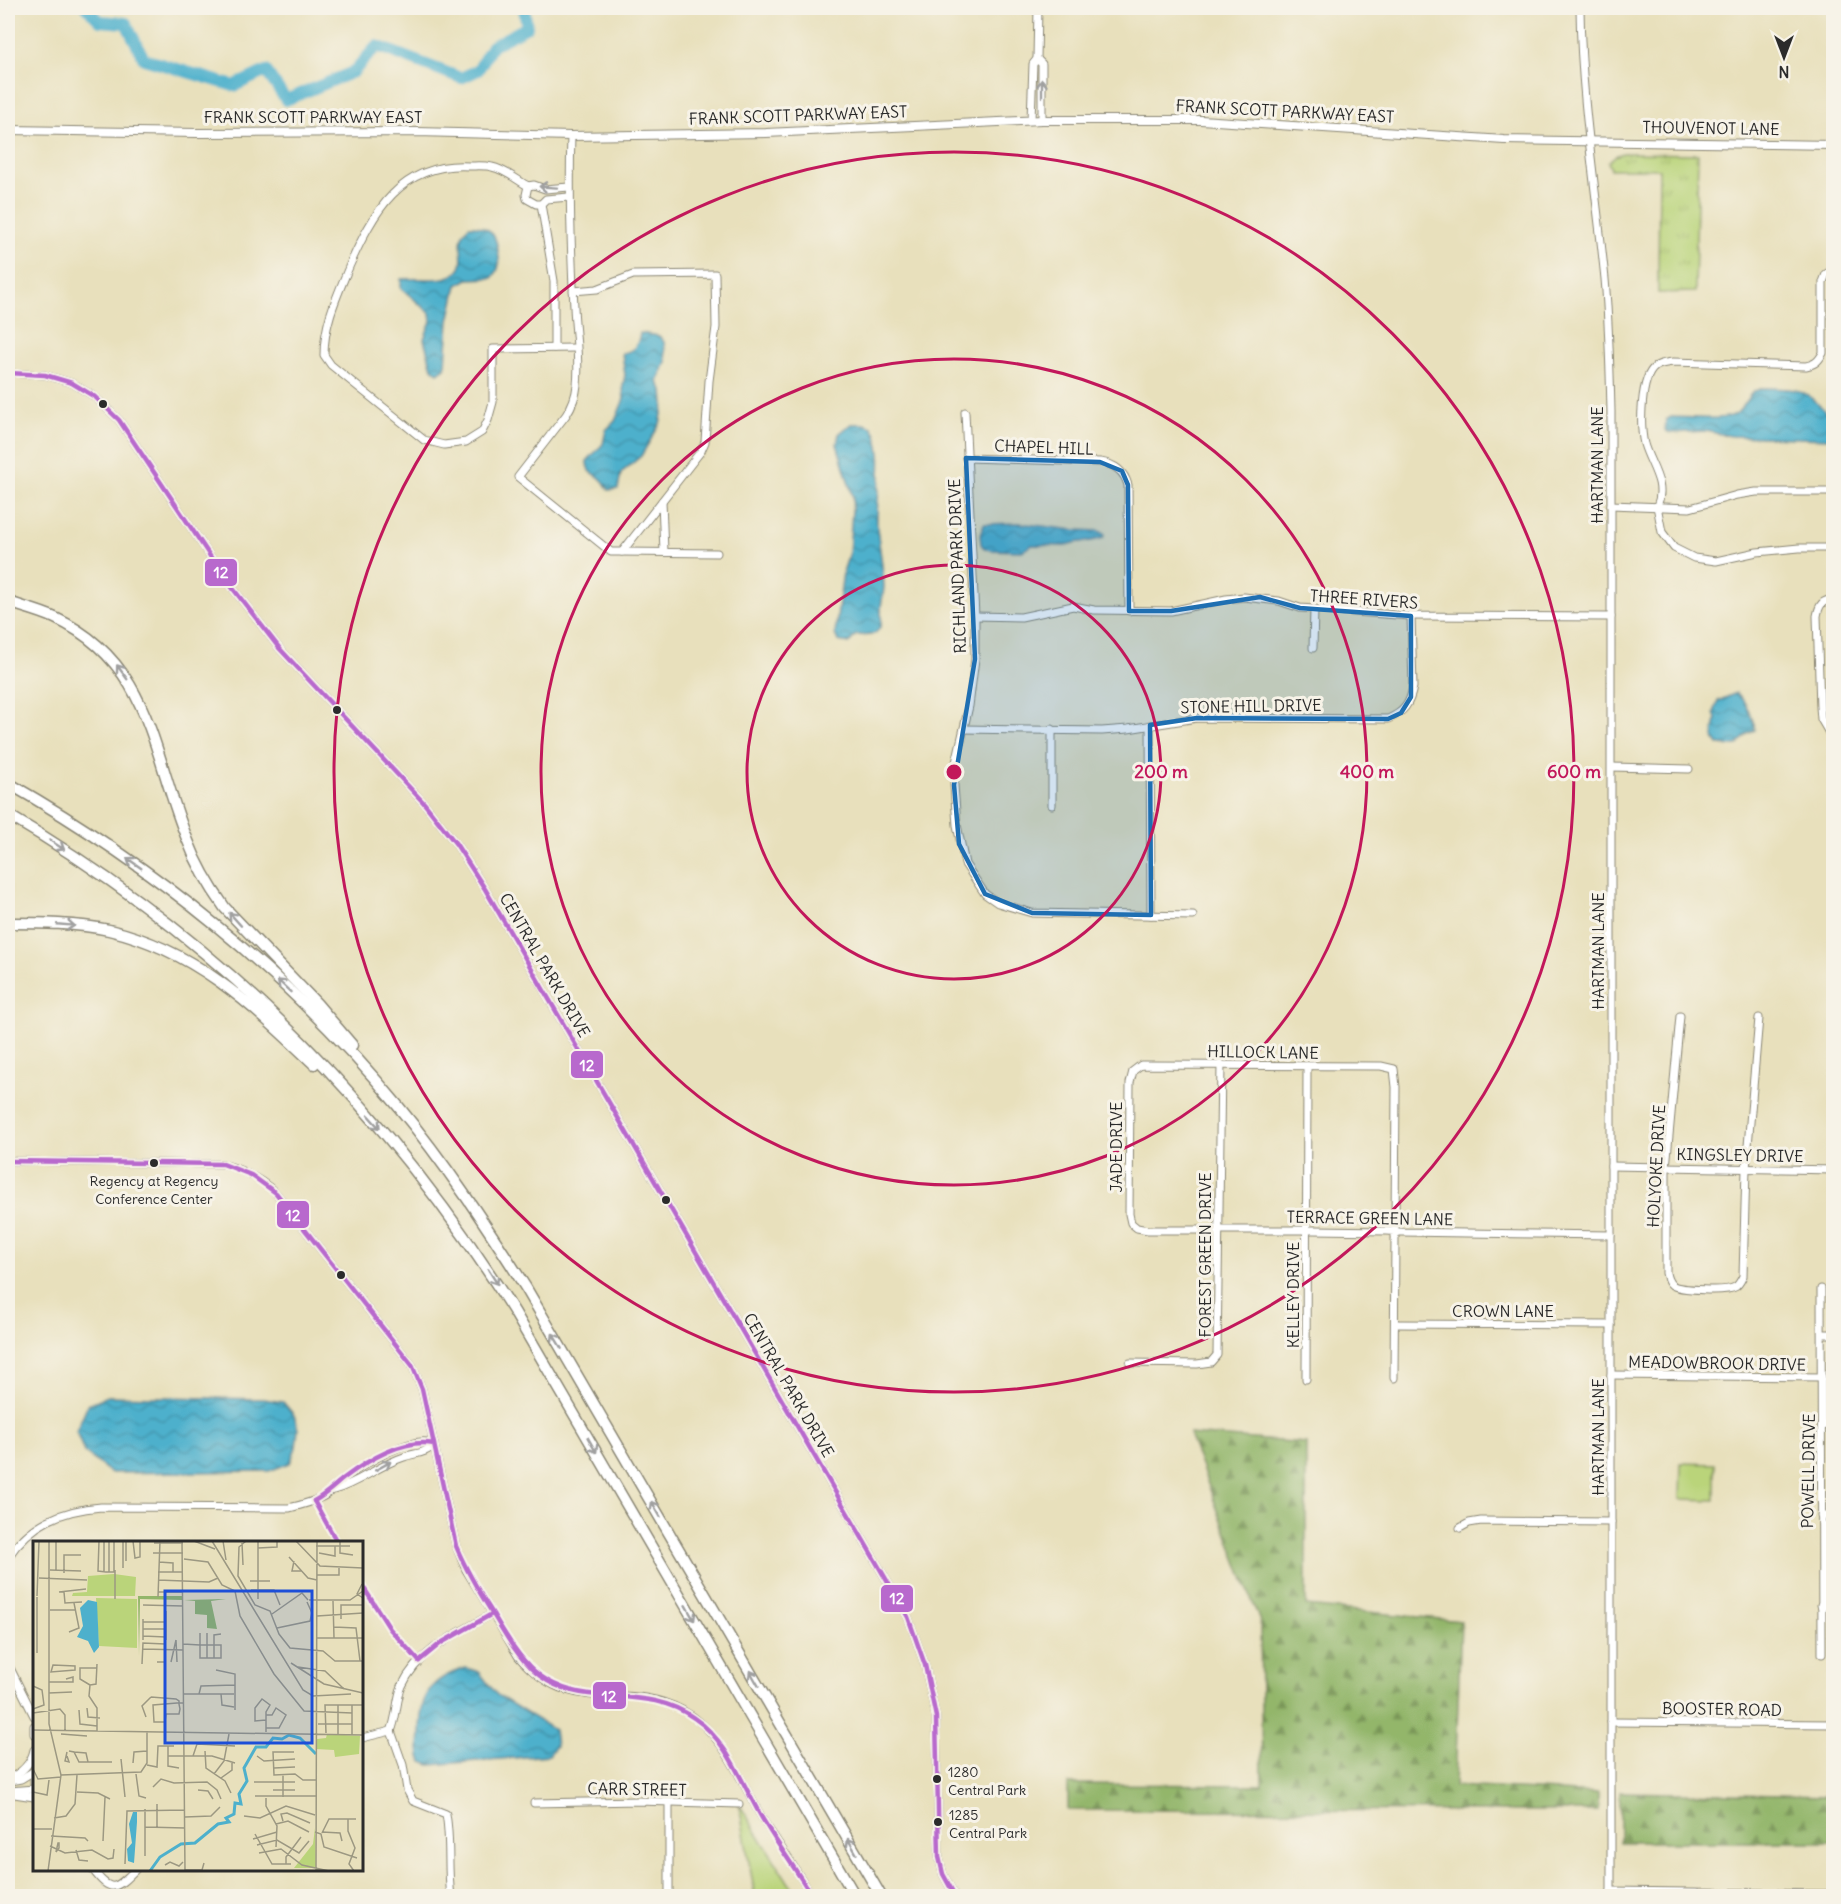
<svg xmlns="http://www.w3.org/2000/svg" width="1841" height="1904" font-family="Delius,sans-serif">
	<defs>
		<pattern id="grass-tufts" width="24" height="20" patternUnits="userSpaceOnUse" patternTransform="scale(1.5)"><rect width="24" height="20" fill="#bad47a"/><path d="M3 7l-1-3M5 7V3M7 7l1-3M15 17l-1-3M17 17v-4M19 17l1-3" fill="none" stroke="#a0b66a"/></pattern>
		<pattern id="forest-firs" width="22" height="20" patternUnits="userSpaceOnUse" patternTransform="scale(1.5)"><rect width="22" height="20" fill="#93b66a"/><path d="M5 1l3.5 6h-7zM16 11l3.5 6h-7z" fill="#789457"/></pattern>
		<pattern id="water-waves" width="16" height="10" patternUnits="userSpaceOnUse" patternTransform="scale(1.5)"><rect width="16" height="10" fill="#4db0cc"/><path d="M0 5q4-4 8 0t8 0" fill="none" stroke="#408fa6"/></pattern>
	</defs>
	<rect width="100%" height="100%" fill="#f7f3e8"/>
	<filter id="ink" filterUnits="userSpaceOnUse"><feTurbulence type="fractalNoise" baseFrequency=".0167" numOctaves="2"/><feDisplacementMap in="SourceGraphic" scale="12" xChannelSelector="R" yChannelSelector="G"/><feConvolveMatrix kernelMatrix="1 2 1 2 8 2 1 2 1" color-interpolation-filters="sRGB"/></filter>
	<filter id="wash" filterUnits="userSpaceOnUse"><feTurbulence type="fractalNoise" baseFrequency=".008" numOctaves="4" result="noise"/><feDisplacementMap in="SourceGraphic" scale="24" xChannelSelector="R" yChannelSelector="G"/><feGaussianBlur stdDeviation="1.35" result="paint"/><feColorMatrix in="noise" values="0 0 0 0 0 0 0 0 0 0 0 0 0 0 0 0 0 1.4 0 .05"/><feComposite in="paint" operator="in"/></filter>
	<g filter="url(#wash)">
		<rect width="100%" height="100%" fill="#e8e0bc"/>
		<path fill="url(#grass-tufts)" stroke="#728052" stroke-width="1.5" d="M1623,153l75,1 -3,138 -37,1 1,-124h-48l-3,-7 7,-6z"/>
		<g fill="url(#forest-firs)" stroke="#5f704a" stroke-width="1.5">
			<path d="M1189,1434l117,9v163l155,15 -6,165 143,7v18l-530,-1v-26l194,1 -2,-163z"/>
			<path d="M1620,1792l213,4v46h-213z"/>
		</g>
		<g fill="#bad47a" stroke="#728052" stroke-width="1.5">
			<path d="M1681,1463l34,1v36l-35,-1z"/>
			<path d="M739,1804l58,92h-42z"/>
		</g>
		<g fill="url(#water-waves)" stroke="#3c6e7c" stroke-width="1.5">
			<path d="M469,226c19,-1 27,6 29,25 2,11 2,18 -6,27l-24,1 -11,6 -8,36 -3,43 -1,4 -7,5 -6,-5 -8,-29 7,-18 -1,-8 -29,-25v-9c17,-2 44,5 57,-8 10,-11 -5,-32 11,-45z"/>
			<path d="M640,333l19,3 5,6 2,20 -8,20 5,9 1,14 -4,19 -19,32 -20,17 -3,16 -9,1c-1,-1 -5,-8 -6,-9 -7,-9 -16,-6 -16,-20l16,-17 3,-14 9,-9 9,-22 -1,-13 2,-11 -3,-22c11,-1 17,-9 18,-20z"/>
			<path d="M1764,388c42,1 40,1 69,31v20l-102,-3 -25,-5 -36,2 -5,-3 1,-10 5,-3c15,0 55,5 66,-4 12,-11 7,-20 27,-25z"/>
			<path d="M851,424h14l7,3c17,26 3,70 5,100 2,19 6,39 7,59 0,7 -3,15 -3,23 0,6 1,12 -1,18 -5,10 -13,9 -24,8l-7,8 -11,-2 -3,-7 8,-62 6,-18 4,-57 -16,-53 2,-10z"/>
			<path d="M1019,523l54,7 26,1 6,3 -1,3c-12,7 -27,2 -39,9l-33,-1 -10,6 -32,-1 -6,-2 -3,-4 -1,-9 4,-11z"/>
			<path d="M1736,693c8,5 18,27 19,37l-8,4 -10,12 -19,-1 -5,-8 3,-18 -2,-6 4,-12z"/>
			<path d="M107,1396l156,3 20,3 11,13 4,14 -2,18 -6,16 -21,8 -158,2 -27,-21 -8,-21 12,-27z"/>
			<path d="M466,1668l13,4 18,23 57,35 2,16 -7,9 -119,10 -8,-3c-4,-9 -3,-18 -2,-28 0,-38 8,-55 46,-66z"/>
		</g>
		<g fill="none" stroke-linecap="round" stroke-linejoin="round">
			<path stroke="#4db0cc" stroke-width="12" d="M87,8l13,13 26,2 18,36 90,27 32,-15 20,29 67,-28 24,-26 84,32 17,-8 14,-24 35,-19 -3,-19"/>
		</g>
	</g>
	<g filter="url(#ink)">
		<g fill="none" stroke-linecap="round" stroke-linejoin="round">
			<g stroke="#8a8674" stroke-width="9">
				<g id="minor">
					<path d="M1580,8c1,91 16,181 25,271 4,44 5,88 6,132v1485"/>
					<path d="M1037,59l5,5v56"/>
					<path d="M1031,120l2,-56 4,-5 1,-51"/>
					<path d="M571,136c-2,57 0,114 3,171 1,25 6,53 3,78 -1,11 -5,21 -11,30l-48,62 93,75h11l79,-101 4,-9 4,-61 7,-54 -1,-53 -82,1 -36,14 -24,2"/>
					<path d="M528,186l-2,9 1,4 9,5h5l5,-5 23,-2"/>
					<path d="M569,187l-24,2 -11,-4 -6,1c-11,-6 -24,-17 -36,-19 -8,-2 -16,-1 -23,-1 -68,-4 -96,46 -120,101 -12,29 -25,56 -25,88l7,10 93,75 20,5 22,-3 16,-10 6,-12 5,-18v-53l82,-1"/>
					<path d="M541,204l13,77v67"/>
					<path d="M8,373l37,2 27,8 23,14 24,23 105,157 56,72 144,154 32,41 29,45 423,728 17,48 11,52 3,140 4,17 12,22"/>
					<path d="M965,412l10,204v43l-6,47 -14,61 -1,18 3,40 8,39 20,30 13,9 34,10 161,3"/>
					<path d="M966,458l134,4c15,2 24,9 28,23l1,126"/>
					<path d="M662,501l2,51"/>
					<path d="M1611,505l79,3 47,-13 19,-3h78"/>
					<path d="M1657,506c10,-22 -7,-41 -13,-62 -4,-17 -4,-66 11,-77 5,-4 12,-4 18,-5l133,4c9,-2 12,-4 17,-13v-71l3,-8 8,-5"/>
					<path d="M1657,506l5,26 12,16 20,10 22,3 41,-9 42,-4h35"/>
					<path d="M622,552l95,1"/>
					<path d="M975,616l46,1 52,-11 21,4 77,1 55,-12 18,-2 35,4 21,7 111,8 200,1"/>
					<path d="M1313,648l1,-39"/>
					<path d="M1150,725l1,190"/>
					<path d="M964,729l138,2 26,-2 69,-11 191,1c16,-7 22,-15 25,-32l-2,-71"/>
					<path d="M1052,729v76"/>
					<path d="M1832,738l-11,-19 -1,-12 -3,-91c2,-11 5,-16 17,-17"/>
					<path d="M1612,767l77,2"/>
					<path d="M1680,1016l-14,152v105c1,5 2,9 6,12 7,5 55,7 63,2 4,-2 6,-7 8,-11l3,-107 13,-151"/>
					<path d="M8,1161l215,3c21,6 37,14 53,29l136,172 10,24 34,157 10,24 52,86c56,65 104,22 164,54 43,22 59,74 83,113 16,24 32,48 47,73"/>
					<path d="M1611,1166l223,4"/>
					<path d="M1821,1289l1,365"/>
					<path d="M1395,1324l216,1"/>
					<path d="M1822,1334h12"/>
					<path d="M1130,1363l67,1 14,-2 6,-7 4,-291"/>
					<path d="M1611,1375l211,2"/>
					<path d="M1394,1378l1,-139v-15l1,-137 -2,-18 -13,-3 -240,-1 -8,6 -3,12 -1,131 2,9 6,5 11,2h166l73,1 15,1 209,3"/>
					<path d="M1306,1379l1,-313"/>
					<path d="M1822,1425h12"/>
					<path d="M334,1490c25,-7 45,-25 70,-33 10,-4 23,-3 30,-13"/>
					<path d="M1821,1516h13"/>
					<path d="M1460,1528l9,-5 12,-2 130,1"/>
					<path d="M8,1557c22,-33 53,-47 93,-50l188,1c13,-3 24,-6 35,-12 9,-5 13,-13 21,-18 18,-13 68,-45 89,-34"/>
					<path d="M1821,1605h13"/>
					<path d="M8,1664l26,52"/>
					<path d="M1611,1722l223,2"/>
					<path d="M34,1726v8"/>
					<path d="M391,1731l12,34 4,25 6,11 33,13c5,27 1,55 5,82"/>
					<path d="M362,1738l29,-7c6,-13 5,-31 11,-45 17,-37 57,-53 90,-72"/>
					<path d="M34,1773v10"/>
					<path d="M8,1779c13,-6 23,-14 26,-29"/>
					<path d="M10,1781l11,-2 13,-8"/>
					<path d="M10,1791l24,-2"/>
					<path d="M8,1793l26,4"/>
					<path d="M669,1802v94"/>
					<path d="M534,1803l104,-2 101,3"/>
					<path d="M93,1870c18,24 23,19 42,0"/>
					<path d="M1611,1891l223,3"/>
				</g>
			</g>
			<g stroke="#8a8674" stroke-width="10">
				<path id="major" d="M8,130l189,3 220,-1 154,4 195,-3 276,-13h159l303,20 330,5"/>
			</g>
			<g stroke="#8a8674" stroke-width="13">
				<g id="highway">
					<path d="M8,602c15,5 32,9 47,16 97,45 97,137 133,223 9,24 22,46 37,67l92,96 35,41"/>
					<path d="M8,783c146,83 282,192 390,323 47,57 88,119 128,182l355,608"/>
					<path d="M8,815c209,122 378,292 507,498l340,583"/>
					<path d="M8,923c33,0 68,0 101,7 86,20 143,75 205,134"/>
				</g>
			</g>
			<use href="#minor" stroke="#fff" stroke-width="7"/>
			<use href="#major" stroke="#fff" stroke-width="8"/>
			<use href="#highway" stroke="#fff" stroke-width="10"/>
			<g stroke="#f7f3e8" stroke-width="9">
				<g id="bus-1">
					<path d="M8,373l37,2 27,8 23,14 24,23 105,157 56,72 144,154 32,41 29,45 423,728 17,48 11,52 3,140 4,17 12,22"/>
					<path d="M8,1161l215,3 28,11 25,18 136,172 10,24 34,157c10,24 23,46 37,68 28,47 45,77 106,81 34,3 66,2 95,23 36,24 49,70 71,105 15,25 32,48 47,73"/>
					<path d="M314,1501c11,-6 20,-15 30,-23 24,-18 59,-40 90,-34"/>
					<path d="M314,1501l23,41"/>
					<path d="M362,1585l28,44 29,32"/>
					<path d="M419,1661l22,-18 51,-29"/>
				</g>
			</g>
			<use href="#bus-1" stroke="#b869cd" stroke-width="4.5"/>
		</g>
		<defs><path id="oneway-shaft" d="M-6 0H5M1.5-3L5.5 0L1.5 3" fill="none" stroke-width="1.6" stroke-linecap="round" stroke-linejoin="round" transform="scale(1.5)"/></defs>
		<g stroke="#a0a0a0">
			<use href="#oneway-shaft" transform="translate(1042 88) rotate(-90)"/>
			<use href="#oneway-shaft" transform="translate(548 187) rotate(-176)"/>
			<use href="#oneway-shaft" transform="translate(122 672) rotate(-126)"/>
			<use href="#oneway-shaft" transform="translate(57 845) rotate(33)"/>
			<use href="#oneway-shaft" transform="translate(134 863) rotate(-145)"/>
			<use href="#oneway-shaft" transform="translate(235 919) rotate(-132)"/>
			<use href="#oneway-shaft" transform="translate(66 925) rotate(5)"/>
			<use href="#oneway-shaft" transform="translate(284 986) rotate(-137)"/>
			<use href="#oneway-shaft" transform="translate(374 1122) rotate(48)"/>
			<use href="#oneway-shaft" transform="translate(493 1277) rotate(58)"/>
			<use href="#oneway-shaft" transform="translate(557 1341) rotate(-121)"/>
			<use href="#oneway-shaft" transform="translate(592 1445) rotate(60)"/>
			<use href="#oneway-shaft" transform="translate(383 1466) rotate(-29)"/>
			<use href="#oneway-shaft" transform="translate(656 1509) rotate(-120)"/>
			<use href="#oneway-shaft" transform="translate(690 1613) rotate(60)"/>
			<use href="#oneway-shaft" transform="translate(754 1678) rotate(-120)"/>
			<use href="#oneway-shaft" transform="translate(852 1846) rotate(-120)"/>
		</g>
	</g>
	<path fill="#1f6fb2" fill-opacity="0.2" stroke="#1f6fb2" stroke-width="4.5" stroke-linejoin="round" d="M966,458l134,4 22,9 6,14 1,126h42l89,-14 40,11 111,8v81l-10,16 -13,6 -191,-1 -47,7 1,190 -119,-2 -47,-19 -26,-50 -5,-59 21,-126z"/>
	<g fill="none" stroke="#c2185b" stroke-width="3">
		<circle cx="954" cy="772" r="207"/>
		<circle cx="954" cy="772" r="413"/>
		<circle cx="954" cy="772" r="620"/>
	</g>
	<g fill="#2b2b2b" stroke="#f7f3e8" stroke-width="2">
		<circle cx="103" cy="404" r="5"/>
		<circle cx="337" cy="710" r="5"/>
		<circle cx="154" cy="1163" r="5"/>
		<circle cx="666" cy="1200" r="5"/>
		<circle cx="341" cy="1275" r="5"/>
		<circle cx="937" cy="1779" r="5"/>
		<circle cx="938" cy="1822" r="5"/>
	</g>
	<g text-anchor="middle" stroke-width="6" stroke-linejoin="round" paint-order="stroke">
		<g font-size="14" fill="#2b2b2b" stroke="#f7f3e8" text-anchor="start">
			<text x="154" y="1186" text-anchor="middle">Regency at Regency<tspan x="154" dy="18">Conference Center</tspan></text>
			<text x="948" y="1777">1280<tspan x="948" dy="18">Central Park</tspan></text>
			<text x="949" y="1820">1285<tspan x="949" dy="18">Central Park</tspan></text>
		</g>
		<g font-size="16" fill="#2b2b2b" stroke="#f7f3e8">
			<text transform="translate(1285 111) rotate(3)" y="6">FRANK SCOTT PARKWAY EAST</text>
			<text transform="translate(798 115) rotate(-2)" y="6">FRANK SCOTT PARKWAY EAST</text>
			<text x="313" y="123">FRANK SCOTT PARKWAY EAST</text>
			<text transform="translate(1711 128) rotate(1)" y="6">THOUVENOT LANE</text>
			<text transform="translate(1044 447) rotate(2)" y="6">CHAPEL HILL</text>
			<text transform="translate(1597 465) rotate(-90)" y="6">HARTMAN LANE</text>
			<text transform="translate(957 566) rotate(-92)" y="6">RICHLAND PARK DRIVE</text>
			<text transform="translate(1364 599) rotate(4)" y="6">THREE RIVERS</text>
			<text transform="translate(1251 706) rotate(-1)" y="6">STONE HILL DRIVE</text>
			<text transform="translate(1598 951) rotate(-90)" y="6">HARTMAN LANE</text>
			<text transform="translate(545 965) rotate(60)" y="6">CENTRAL PARK DRIVE</text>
			<text transform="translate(1263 1052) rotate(1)" y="6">HILLOCK LANE</text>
			<text transform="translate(1116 1147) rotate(-90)" y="6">JADE DRIVE</text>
			<text transform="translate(1740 1155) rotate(1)" y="6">KINGSLEY DRIVE</text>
			<text transform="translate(1656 1166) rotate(-87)" y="6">HOLYOKE DRIVE</text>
			<text transform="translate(1370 1218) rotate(1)" y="6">TERRACE GREEN LANE</text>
			<text transform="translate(1205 1255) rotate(-90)" y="6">FOREST GREEN DRIVE</text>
			<text transform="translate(1293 1295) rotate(-90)" y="6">KELLEY DRIVE</text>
			<text x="1503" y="1317">CROWN LANE</text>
			<text transform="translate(1717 1363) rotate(1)" y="6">MEADOWBROOK DRIVE</text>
			<text transform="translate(789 1385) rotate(60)" y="6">CENTRAL PARK DRIVE</text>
			<text transform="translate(1598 1437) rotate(-90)" y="6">HARTMAN LANE</text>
			<text transform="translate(1808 1471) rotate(-89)" y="6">POWELL DRIVE</text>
			<text transform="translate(1722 1709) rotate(1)" y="6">BOOSTER ROAD</text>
			<text transform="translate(637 1789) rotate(1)" y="6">CARR STREET</text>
		</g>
	</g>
	<g transform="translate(33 1541)">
		<rect width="330" height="330" fill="#e8e0bc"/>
		<path d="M81,33l22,3 -1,19h-63l1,-3 14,-1 1,-16zM294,193l33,2 -1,18 -24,3 -1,-7 -18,-1 1,-10 9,-1zM282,287l1,40h-22l19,-24z" fill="#bad47a"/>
		<path d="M105,55h44v4l-42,-1 -1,57zM193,58l-15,2 6,28 -10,-1v-13l-12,-1v-13l-11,-1z" fill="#93b66a"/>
		<path d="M63,57l41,1v49l-38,-2z" fill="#bad47a"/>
		<path d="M55,59l9,2 2,45 -5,6 -6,-12 -11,-4 6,-11 -3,-18zM100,271h4v10l-3,41 -6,-2 -1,-12 5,-6 -3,-19z" fill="#4db0cc"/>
		<path fill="none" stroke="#4db0cc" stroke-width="3" d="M117,330l10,-14 21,-13 14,-1 23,-19 11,-2 -3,-4 8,-4 1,-11 6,1 -2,-10 8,-13 -3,-13 12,-21h10l7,-9 9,1 7,-4 11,3 16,16"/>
		<path fill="none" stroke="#9c9882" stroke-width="1.5" d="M23,0v29M66,0l-1,30 8,1h8v-31M100,0l2,17 5,-1v-16M149,0l3,330M161,0l21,8M179,0l91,149 10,6 38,-2M190,0l3,19M213,0l-7,6 -1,29 17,29 15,6 9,23 11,14 33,3 12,10h28M263,0l24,25 43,2M307,0v12l13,2M121,2h29M209,2l1,22M283,5h34M225,7l19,-1v-6M120,12h30M286,12l16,3v-10M256,16l19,21 9,2M151,18l24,3 14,23 13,6 5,25 34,58 30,37 48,2M93,20v-20M261,20l-2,10h10M126,21l14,1v9M90,27v-27M17,29l31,1M82,29v29M71,31v-31M76,31v-31M125,31h25M31,32v-18h17M284,34h22v-7M6,37l48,2M125,39l51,2 9,-4M217,40h20M329,43l-5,10 6,4M218,49h23l6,15M26,51l27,-3M31,51l1,11 17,-1M125,51h25M4,55l2,-55M125,56l2,-56M225,58v-58M276,59h41l13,-9M300,60l1,37M110,64l40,1M17,69h25M133,70v29M239,73l30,-21 6,7M284,75l46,-3M308,78v-14h22M110,81h23M301,86l22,1 4,33M244,87l33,-7 2,-8 -5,-11M110,88h23M36,91l10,-4 -5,-25M110,95l23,1M284,97h46M110,99v-21M143,99l1,22M150,103l17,1h21v13h-21v-25M110,108l40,1M4,112v-56M174,117v-25M181,117v-23l7,-1M138,121l5,-22M258,122l33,21 39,9M109,123l1,-21 22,1v18h-8M20,124l22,1v4l-24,2zM265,126l27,4 19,18M183,129l19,4v36M16,141h24v-5l-7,2M57,144l-1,11 8,12v23M57,144l-10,-6v-11h17M57,144l6,-1 1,-20M0,145l9,4 2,15 -11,4M16,152l23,-1M150,153h51M166,153l2,-8 34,-1M188,153l1,11 12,2M118,156l25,2 3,2v3l1,5 -1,5h-13l-1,8h-11l-1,-17 24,-2h6M54,167l1,9 12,1M46,169l1,14 17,2M0,172l27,-4 5,6v15M233,174h6l4,-7 10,7 -7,13h-13M113,176l-4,-11 9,-9M233,179l-11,1v-13l7,-9 8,6 -4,7v20M285,183h34M0,189l330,5M293,192l-1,-28h38M28,193l26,2M305,193v-29M319,194v-30M135,205v20l11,2M36,210l5,1 5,10h33M172,210l1,17 19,13 6,12M41,211l12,1 2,9M261,211h-21l1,23 21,-1 8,6h13M34,215l2,6 -4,-1 2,-9M135,215h44l23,7M160,215l4,-12 38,2M224,215l7,5 31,-2M88,218l4,38M100,222l1,-11 13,-1M114,224l10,2 1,-21h16M241,227l21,-1M0,228l5,10 23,-2M103,233l3,22 7,2M181,233l10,-13 5,-27M28,234l80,-3 6,-9v-32M188,237l11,-8v-7M221,241h41M120,246l8,-8 13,4 33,-1 10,8 4,9M165,249l10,1 5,8M240,249h22M0,251l14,3 2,-15M44,251l21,1 12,6M222,255h61M250,256v-22M233,257v8l11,20 -1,21M112,268v47M211,275l16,2 26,-12 29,9M152,276l26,-1 9,-9M21,277l12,-2 9,-12 2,-29M315,278v12l7,17 -6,16 5,7M250,280l-2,-7 6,-1 23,10M243,283l12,-3 21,11M112,286l40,1M124,286v-23M0,288h19M282,291l6,2 3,13 33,11M289,291l18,1 2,8M289,292l7,-14h27M222,293l17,30h19M18,295l34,2 3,3M220,298l24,-7M70,300l2,-44M26,302v5l-3,4 2,-9zM224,304l20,-5 22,13 10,-12M17,305l15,7 27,-3 16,9 5,-1 1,-9M43,309l3,10 9,1M226,312l22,-4 21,16 27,6M92,323l2,-53 58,-1M253,323v-7l15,-20M132,324l5,-3 9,4 4,-4M152,329h17l2,-7M15,330l13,-96 -12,-51v-183M283,330l1,-330"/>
		<path fill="#1d4ed8" fill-opacity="0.15" stroke="#1d4ed8" stroke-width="3" d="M132,50h147v152h-147z"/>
		<rect width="330" height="330" fill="none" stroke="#2b2b2b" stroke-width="3"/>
	</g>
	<circle cx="954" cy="772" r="9" fill="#c2185b" stroke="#f7f3e8" stroke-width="3"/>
	<g font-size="18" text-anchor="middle" font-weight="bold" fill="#c2185b" stroke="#f7f3e8" stroke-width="6" stroke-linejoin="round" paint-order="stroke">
		<text x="1161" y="778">200 m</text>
		<text x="1367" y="778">400 m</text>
		<text x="1574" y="778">600 m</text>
	</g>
	<g stroke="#f7f3e8" stroke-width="2">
		<rect x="204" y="558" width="34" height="29" rx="6" fill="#b869cd"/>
		<rect x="570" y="1050" width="34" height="29" rx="6" fill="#b869cd"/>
		<rect x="276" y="1200" width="34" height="29" rx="6" fill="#b869cd"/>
		<rect x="880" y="1584" width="34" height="29" rx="6" fill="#b869cd"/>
		<rect x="592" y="1681" width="35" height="29" rx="6" fill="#b869cd"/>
	</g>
	<g font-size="16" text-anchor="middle" font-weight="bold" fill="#fff">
		<text x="221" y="578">12</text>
		<text x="587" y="1071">12</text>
		<text x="293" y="1221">12</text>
		<text x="897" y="1604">12</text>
		<text x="609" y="1702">12</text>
	</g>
	<rect width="1841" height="1904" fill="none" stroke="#f7f3e8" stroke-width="30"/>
	<g transform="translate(1784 57) rotate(180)" stroke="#f7f3e8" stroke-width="4.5" paint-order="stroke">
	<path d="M0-4.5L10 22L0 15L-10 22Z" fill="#2b2b2b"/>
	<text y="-9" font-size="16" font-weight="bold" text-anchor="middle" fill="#2b2b2b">N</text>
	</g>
</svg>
